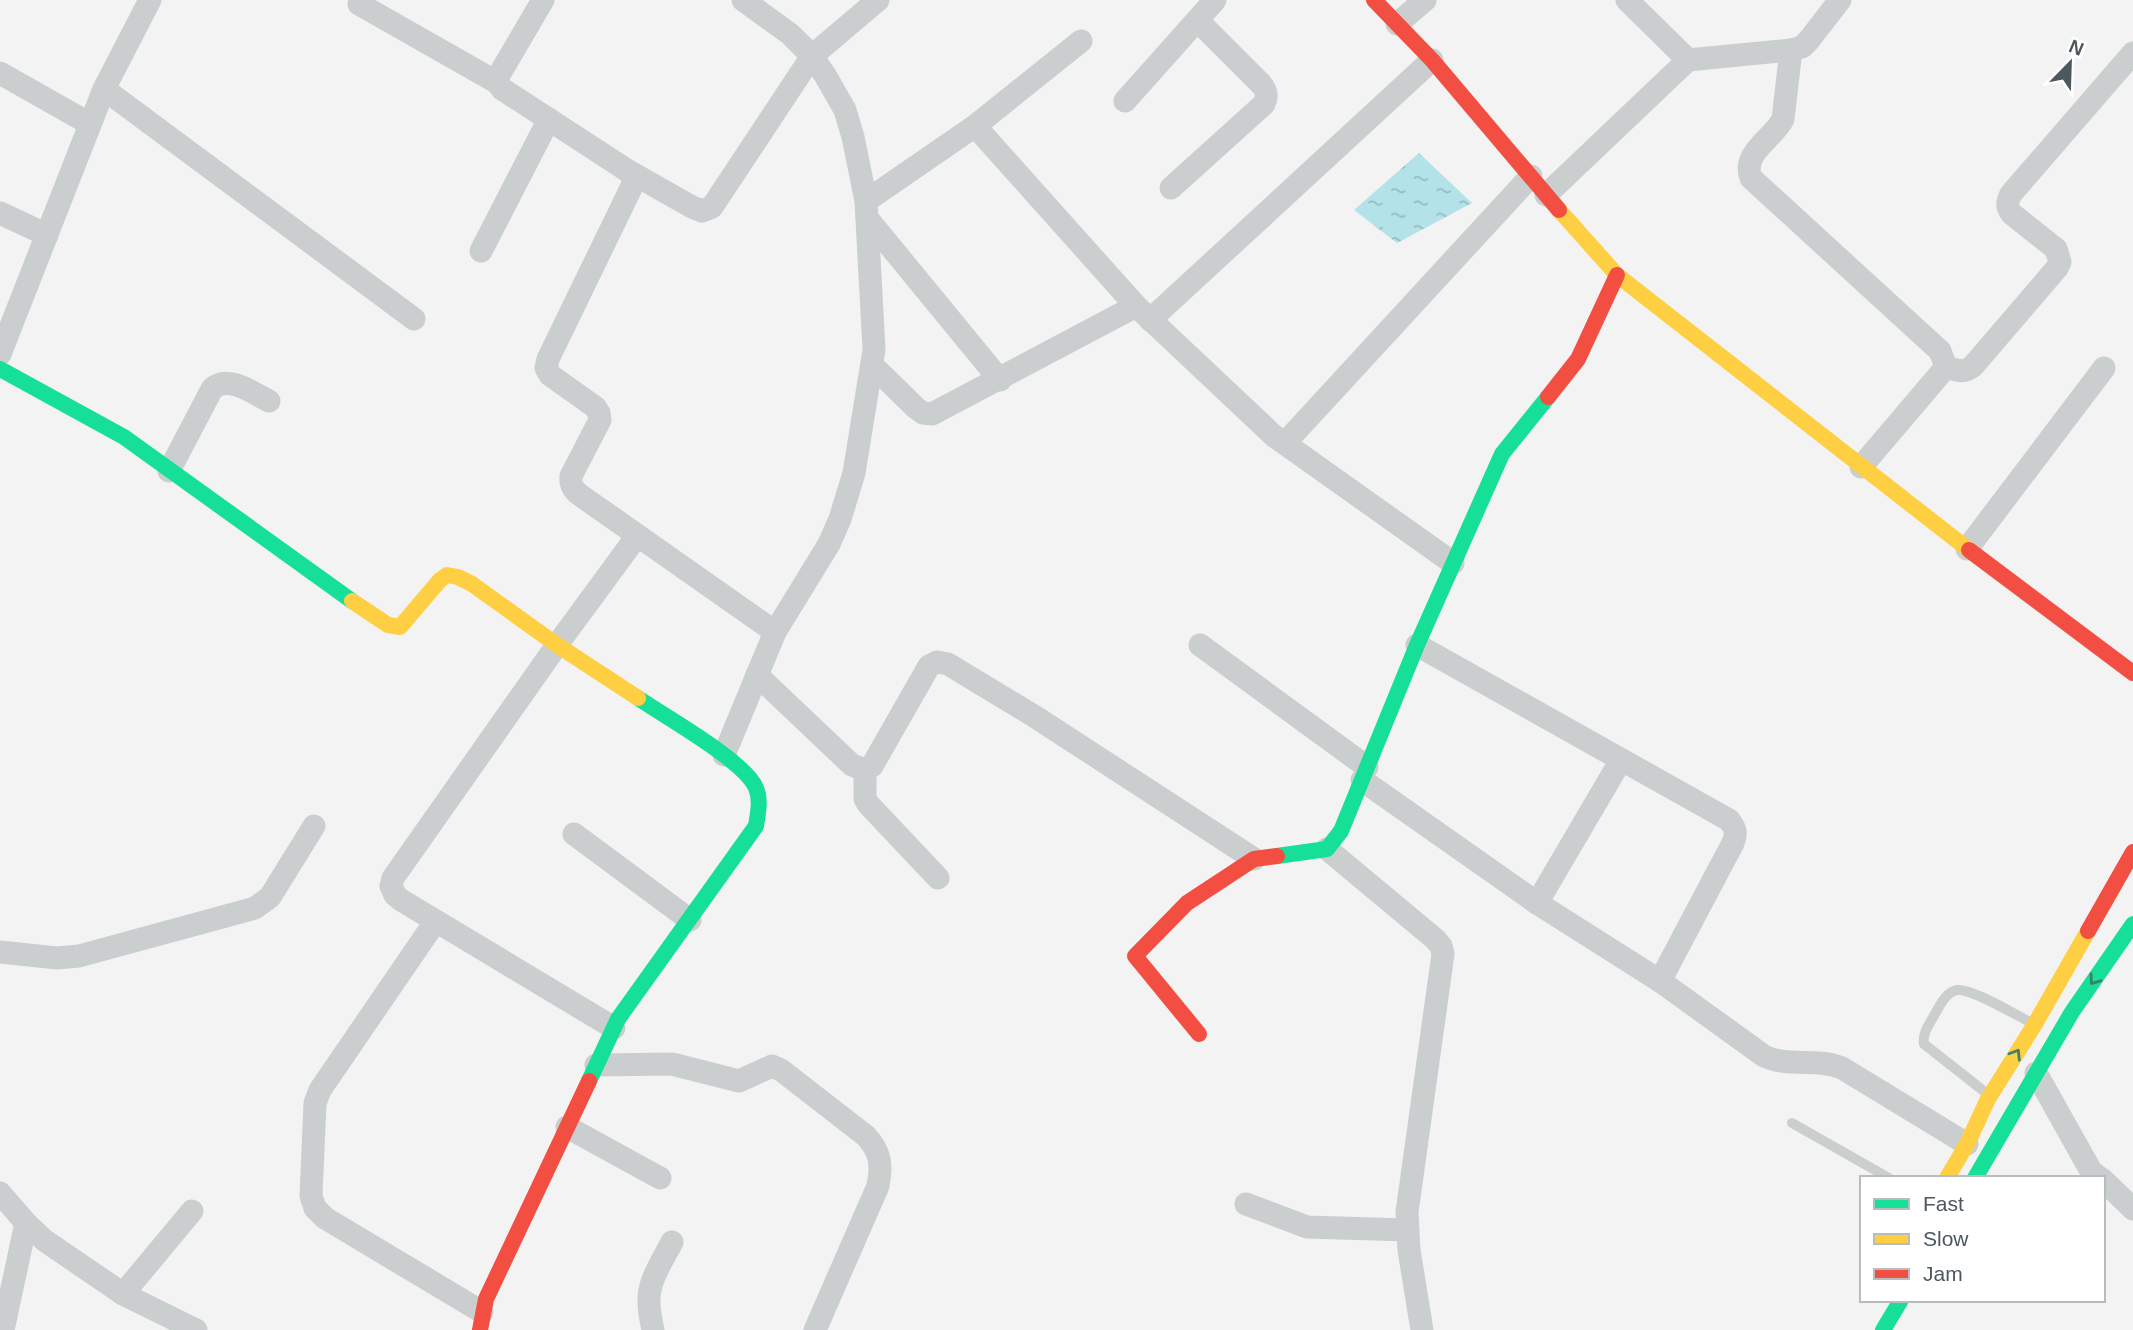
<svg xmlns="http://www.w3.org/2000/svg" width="2133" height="1330" font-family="Arial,sans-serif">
	<defs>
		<pattern id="water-ripples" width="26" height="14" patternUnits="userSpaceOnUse" patternTransform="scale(1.75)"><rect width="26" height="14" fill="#b3e3e8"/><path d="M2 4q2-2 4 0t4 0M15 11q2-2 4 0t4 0" fill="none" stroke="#94bbbf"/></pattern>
	</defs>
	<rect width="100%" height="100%" fill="#f3f3f3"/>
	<path fill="url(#water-ripples)" d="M1419,153l53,50 -75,40 -43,-33z"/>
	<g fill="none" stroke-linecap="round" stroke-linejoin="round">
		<g stroke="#cbcecf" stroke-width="10">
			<path d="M1985,1092l-61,-48c-2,-11 6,-21 11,-30 5,-9 11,-22 22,-24 14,-2 57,24 71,31"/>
			<path d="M1792,1123l97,55"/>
		</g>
		<g stroke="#cbcecf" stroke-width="23">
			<path d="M543,0l-44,75 -1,8 4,6 123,80 7,6 1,9 -85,175 -2,9 4,7 45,32 4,6 1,7 -29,56c-1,9 2,14 9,19l195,137"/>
			<path d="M1627,0l61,60"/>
			<path d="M359,4l139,79"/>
			<path d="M1397,24l28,-24"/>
			<path d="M1791,50l-8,69c-9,19 -42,34 -32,59l189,173 6,16 -85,100"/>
			<path d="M0,73l90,51"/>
			<path d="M104,89l310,230"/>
			<path d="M1125,101l90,-101"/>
			<path d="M975,126l161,180 138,130 179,127"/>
			<path d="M625,169l67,38 10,4 10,-4 100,-151 66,-56"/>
			<path d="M1171,188l93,-84c4,-8 3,-13 -3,-20l-63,-63"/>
			<path d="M1546,195l142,-135 103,-10 11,-3 7,-7 31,-40"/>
			<path d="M866,201l109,-75 106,-85"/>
			<path d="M0,213l47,22"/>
			<path d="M867,218l133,162"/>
			<path d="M481,251l68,-132"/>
			<path d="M1150,320l282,-260"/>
			<path d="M0,354l104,-265 46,-89"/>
			<path d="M872,365l44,43 7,5 9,1 204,-108"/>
			<path d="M1946,367c11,3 17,7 27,-1l84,-98 3,-6 -4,-13 -44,-35c-6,-7 -5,-12 -1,-20l122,-141"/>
			<path d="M1285,443l246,-267"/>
			<path d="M169,471l43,-82c16,-15 41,4 57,12"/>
			<path d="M1967,549l137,-181"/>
			<path d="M1200,645l167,122"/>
			<path d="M1417,645l312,175c7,9 8,13 4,23l-73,138"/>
			<path d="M757,675l95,90 13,5 7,-4 57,-100 8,-4 11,2 86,52 220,143"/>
			<path d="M724,755l51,-123 54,-88 11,-25 14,-46 20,-123 -8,-149 -13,-64 -8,-27 -20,-35 -13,-19 -22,-22 -47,-34"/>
			<path d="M865,770v29l4,6 69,73"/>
			<path d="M1362,780l175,123 123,78 104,75c25,12 51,1 78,12l125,76"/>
			<path d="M574,834l116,86"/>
			<path d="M1327,849l108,90 6,7 2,8 -36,258 2,38 13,80"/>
			<path d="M1537,903l84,-143"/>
			<path d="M435,922l-115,168 -5,13 -4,93 4,12 10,10 157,94"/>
			<path d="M0,952l57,6 22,-2 176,-48 15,-11 44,-71"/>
			<path d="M614,1028l-213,-128 -6,-5 -4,-9 2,-8 164,-233 80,-109"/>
			<path d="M596,1065l76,-1 67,17 33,-15 9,4 85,66c15,16 16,30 12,50l-63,144"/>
			<path d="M2036,1073l55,98 9,7"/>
			<path d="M567,1127l93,51"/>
			<path d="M2103,1180l30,29"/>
			<path d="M0,1193l26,30 18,17 79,54 73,36"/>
			<path d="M1246,1204l61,23 100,3"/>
			<path d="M123,1294l69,-83"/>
			<path d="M3,1330l23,-107"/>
			<path d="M653,1330c-2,-9 -4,-19 -4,-29 -1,-20 14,-41 23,-59"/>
		</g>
		<g stroke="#16e098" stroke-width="16">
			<path d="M0,369l124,68 228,164"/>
			<path d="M1277,856l50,-7 14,-18 76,-186 85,-191 46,-57"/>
			<path d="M589,1081l29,-62 138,-193c2,-13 5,-26 0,-38 -11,-27 -92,-72 -118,-90"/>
			<path d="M1975,1178l97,-166 61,-88"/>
			<path d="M1883,1330l18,-30"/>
		</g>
		<g stroke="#ffcf43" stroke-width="16">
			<path d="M1559,210l58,65 352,275"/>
			<path d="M352,601l36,24 12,2 40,-47 7,-5 11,2 14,7 85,61 81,53"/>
			<path d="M1947,1178l20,-34 21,-45 47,-75 53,-93"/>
		</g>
		<g stroke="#f24e42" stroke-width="16">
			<path d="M1374,0l58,60 127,150"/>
			<path d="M1548,397l30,-38 39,-84"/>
			<path d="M1969,550l164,123"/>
			<path d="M2088,931l45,-79"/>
			<path d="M1199,1034l-64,-78 52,-53 67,-44 23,-3"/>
			<path d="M480,1330l6,-31 103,-218"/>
		</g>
	</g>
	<defs><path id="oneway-chevron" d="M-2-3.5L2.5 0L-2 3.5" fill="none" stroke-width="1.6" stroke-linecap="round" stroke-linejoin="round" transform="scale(1.75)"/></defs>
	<g stroke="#3c806f">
		<use href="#oneway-chevron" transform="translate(2094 980) rotate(125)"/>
		<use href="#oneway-chevron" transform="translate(2016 1054) rotate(-58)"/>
	</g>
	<rect x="1860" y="1176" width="245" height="126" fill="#ffffff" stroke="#b7bcbf" stroke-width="2"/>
	<rect x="1874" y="1199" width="35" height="10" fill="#16e098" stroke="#b7bcbf" stroke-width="2"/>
	<text x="1923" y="1211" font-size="21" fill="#4c575e">Fast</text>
	<rect x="1874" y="1234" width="35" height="10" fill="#ffcf43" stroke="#b7bcbf" stroke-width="2"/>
	<text x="1923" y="1246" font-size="21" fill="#4c575e">Slow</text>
	<rect x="1874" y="1269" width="35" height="10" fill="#f24e42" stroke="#b7bcbf" stroke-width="2"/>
	<text x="1923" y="1281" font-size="21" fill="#4c575e">Jam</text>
	<g transform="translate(2070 63) rotate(23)" stroke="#ffffff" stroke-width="5" paint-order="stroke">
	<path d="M0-5L12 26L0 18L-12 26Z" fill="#4c575e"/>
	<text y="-10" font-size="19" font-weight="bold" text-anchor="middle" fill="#4c575e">N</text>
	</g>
</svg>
